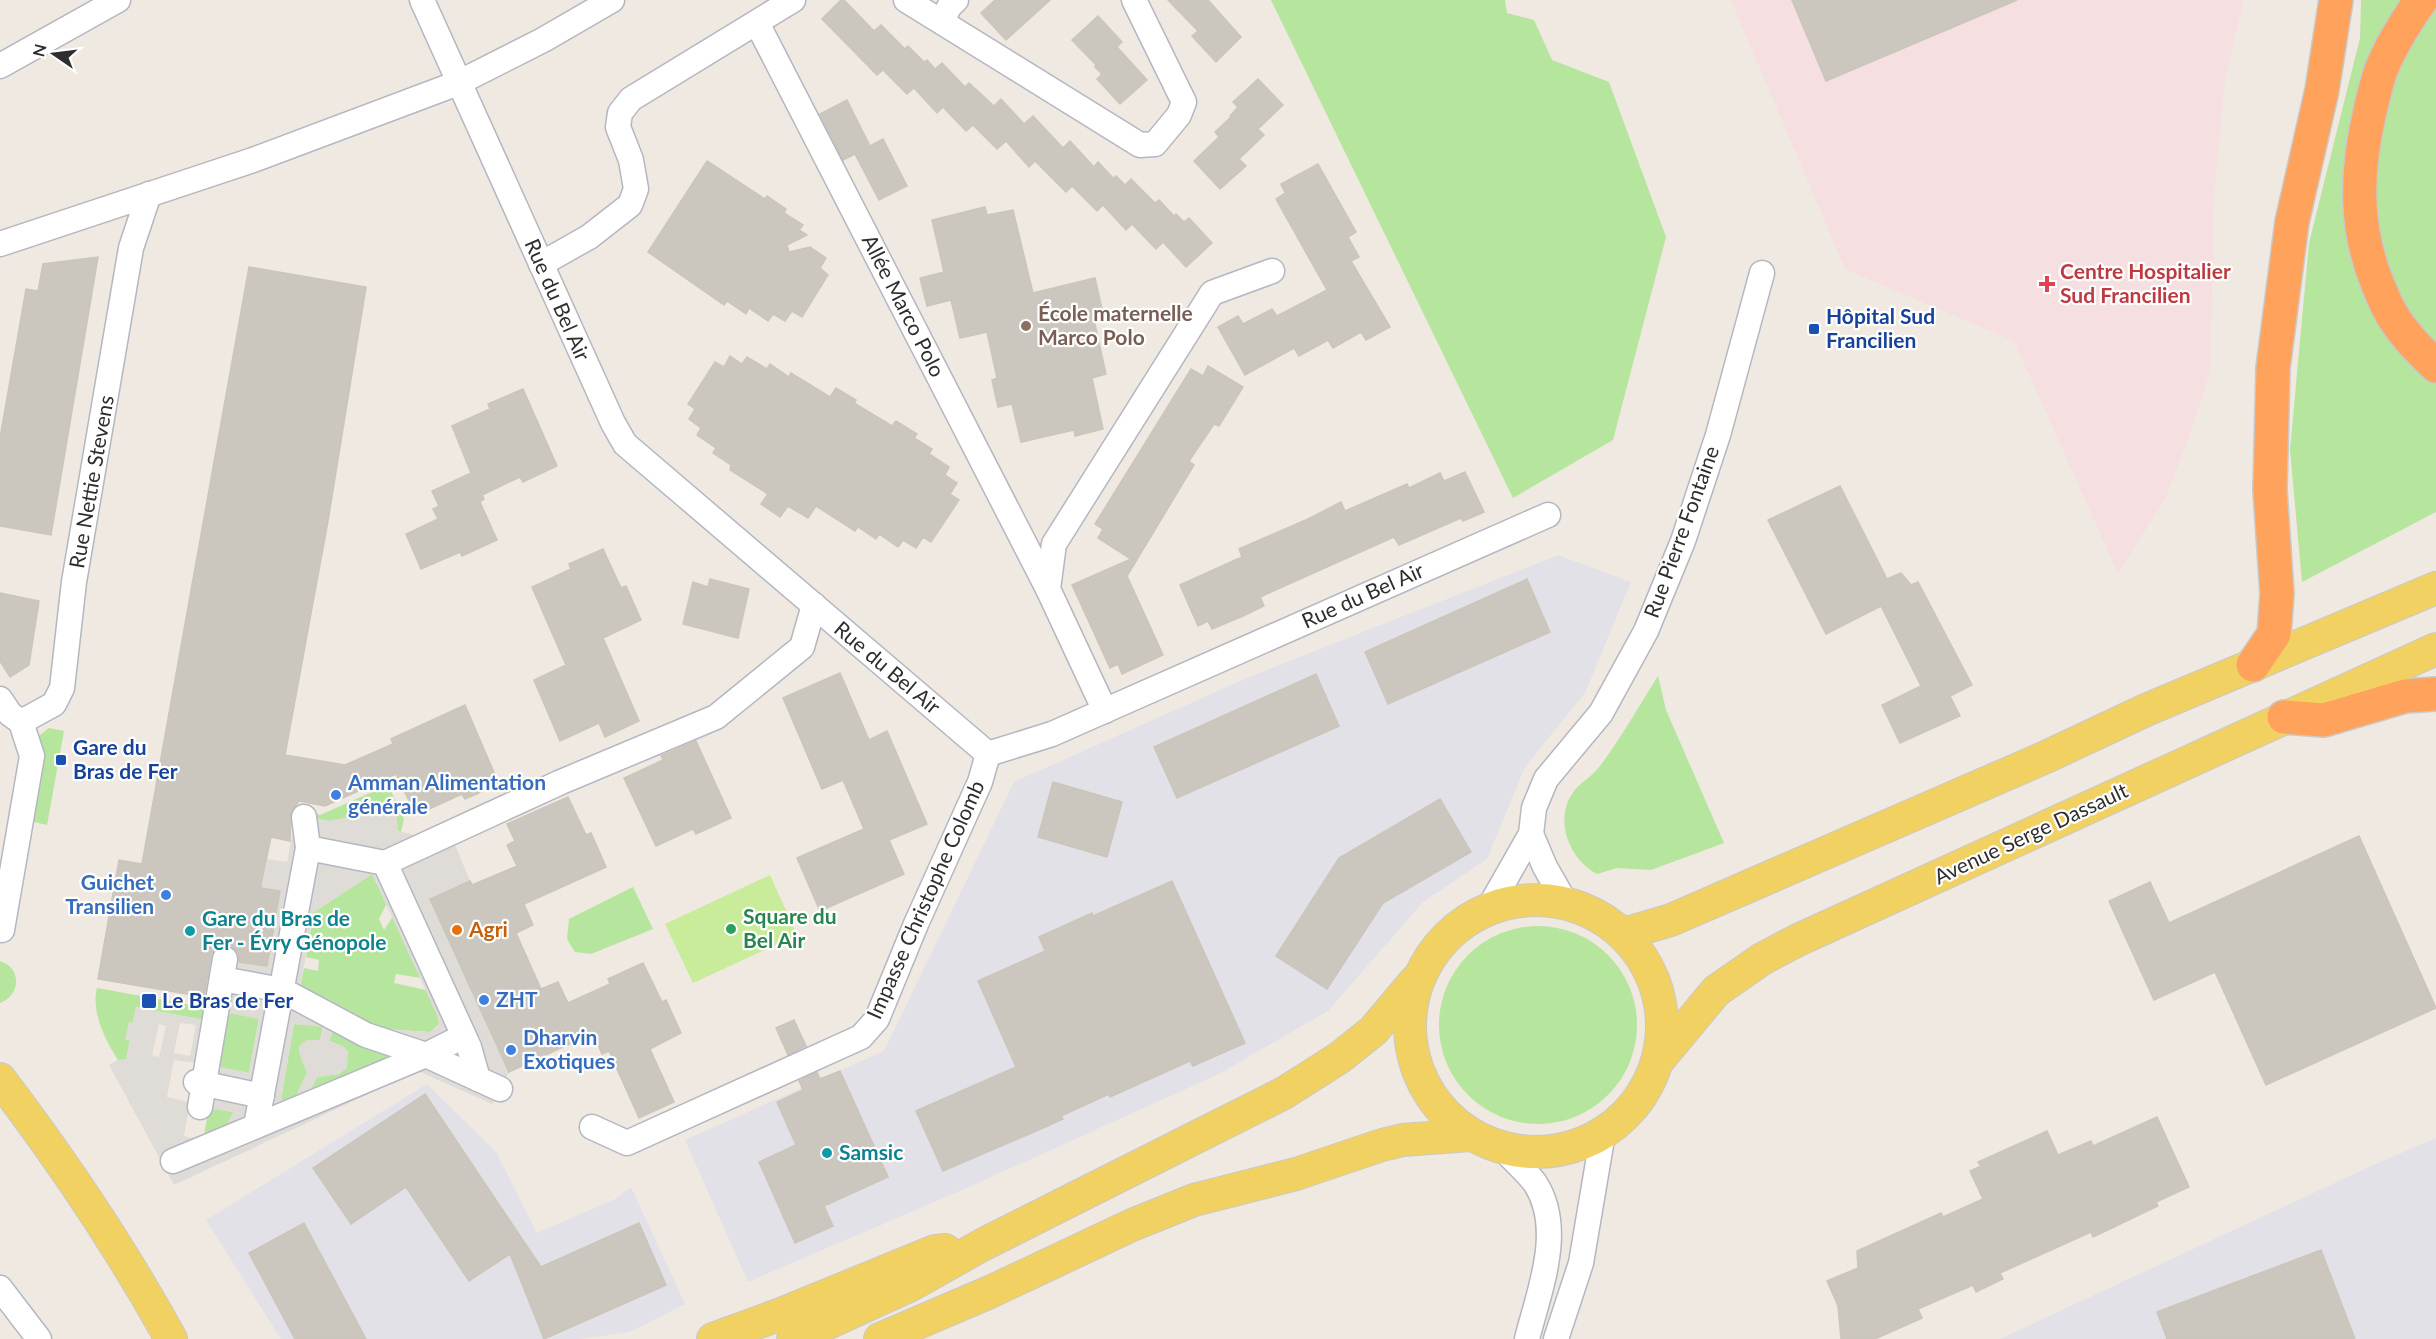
<svg xmlns="http://www.w3.org/2000/svg" width="2436" height="1339" font-family="Lato,sans-serif">
	<rect width="100%" height="100%" fill="#efe9e1"/>
	<g fill="#e3e1e8">
		<path d="M1558,555l73,27 -46,111 -60,74 -38,92 -64,43 -95,109 -109,63 -259,117 -212,91 -63,-142 199,-89 130,-269 235,-105z"/>
		<path d="M427,1084l69,68 41,81 78,-34 16,-12 54,117 -55,28 -50,7h-299l-75,-119z"/>
		<path d="M2436,1138v201h-436l371,-173z"/>
	</g>
	<path fill="#f5dfe0" d="M1731,0h513l-19,80 -11,116 -4,176 -20,62 -25,65 -47,74 -104,-232 -169,-72z"/>
	<g fill="#b6e59e">
		<path d="M1271,0h234l2,13 27,7 18,40 57,22 57,155 -53,203 -100,58z"/>
		<path d="M2361,0h75v512l-134,70 -12,-132 19,-207 51,-205z"/>
		<path d="M1658,676l8,34 58,133 -73,27 -34,-2 -20,6c-28,-15 -44,-55 -23,-83 7,-9 19,-15 26,-25 21,-28 39,-60 58,-90z"/>
		<path d="M49,728l15,3 -17,94 -17,-4 6,-83z"/>
		<path d="M388,785l16,34 -3,13 -47,-23 -4,8 -21,4 -22,-4 1,-5 12,3z"/>
		<path d="M372,874l15,29 -8,16 5,11 9,-14 28,62 -25,-4 -2,9 32,7 12,27 1,7 -9,8 -61,-4 -70,-36 5,-24 14,3 1,-11 -13,-3 8,-45z"/>
		<path d="M633,887l20,42 -62,25 -16,-2 -8,-13 2,-20z"/>
		<circle cx="1538" cy="1025" r="99"/>
		<path d="M0,961c22,7 21,34 0,42z"/>
		<path d="M97,988l110,20 -3,12 -68,-13 -3,16 -4,-1 -3,18h4l-4,20h-8c-13,-20 -27,-49 -21,-72z"/>
		<path d="M228,1013l31,5 -10,55 -30,-6z"/>
		<path d="M294,1024l29,2 -3,14 -21,12 8,21 -15,31 -9,-1 -2,-4z"/>
		<path d="M333,1030l63,29 -89,38 10,-20 22,-3 3,-28 -13,-5z"/>
		<path d="M209,1108l25,4 -8,15 -23,13z"/>
	</g>
	<path fill="#c9ec9a" d="M770,875l27,60 -104,48 -28,-59z"/>
	<path fill="#dfdcd8" fill-rule="evenodd" d="M366,802l20,4 5,4 6,8 1,13 20,5 28,-13 24,58 -40,19 53,116 5,-2 9,20 -5,3 17,35 -17,32 -74,-33 -244,114 -65,-120 9,-5 8,-1 4,-18 -5,-2 4,-17 4,1 3,-16 68,13 -8,43 -22,-3 -7,37 23,5 -6,34 19,4 23,-13 7,-15 -41,-6 26,-148 49,8 13,-75 -19,-3 7,-29 19,3 9,-47 33,6 21,-4 7,-12zM372,874l66,143 1,8 -9,7 -61,-4 -70,-36 15,-80zM228,1013l31,6 -10,54 -30,-6zM180,1023l16,2 -6,31 -16,-3zM159,1024l7,2 -7,31 -7,-2zM294,1024l29,3 -3,13h-13l-8,6v6l8,21 -15,31 -8,-1 -3,-4zM333,1030l62,29 -88,37 10,-19 22,-3 8,-6 1,-17 -5,-5 -14,-5z"/>
	<g fill="#cbc7bf" stroke="#cbc5ba" stroke-width="1.5">
		<path d="M841,0h3l30,31 7,-6 24,24 3,-3 16,16 3,-2 8,9 7,-6 23,24 4,-4 25,23 7,-7 23,25 9,-8 30,32 7,-7 24,26 4,-5 16,17 2,-3 9,9 6,-6 24,24 4,-3 15,16 2,-2 8,8 5,-4 23,25 -26,24 -23,-25 -7,7 -24,-25 -6,6 -23,-25 -6,6 -25,-25 -6,6 -31,-31 -6,6 -23,-26 -9,8 -24,-24 -7,6 -23,-24 -6,6 -23,-25 -7,6 -24,-24 -6,5 -55,-56z"/>
		<path d="M995,0h55l-44,40 -25,-27z"/>
		<path d="M1168,0h40l33,37 -25,25 -24,-26 6,-5z"/>
		<path d="M1792,0h225l-191,81z"/>
		<path d="M1098,16l24,26 -5,5 30,33 -27,24 -23,-25 5,-5 -7,-7 1,-2 -24,-25z"/>
		<path d="M1258,79l25,26 -25,24 6,6 -25,24 7,7 -26,23 -26,-28 25,-24 -4,-5 16,-15 -1,-1 8,-9 -5,-5z"/>
		<path d="M847,100l23,46 13,-7 24,47 -28,14 -24,-46 -12,6 -23,-46z"/>
		<path d="M707,161l58,38 2,-3 19,13 -2,4 19,12 -4,5 8,5 -20,10 2,7 21,-5 16,11 -6,10 8,7 -26,42 -10,-6 -7,10 -12,-7 -5,7 -19,-13 -3,6 -19,-13 -3,4 -76,-53z"/>
		<path d="M1318,164l38,68 -8,5 11,20 -8,4 39,66 -24,13 -5,-8 -28,16 -5,-8 -29,16 -5,-8 -49,27 -27,-48 20,-11 5,8 29,-15 5,7 50,-26 -51,-91 9,-6 -4,-9z"/>
		<path d="M985,207l2,8 26,-5 20,83 62,-15 9,40 -10,2 12,54 -14,4 11,51 -28,7 -1,-6 -53,12 -9,-38 -14,3 -6,-27 5,-2 -10,-46 -27,6 -9,-38 -24,6 -7,-28 24,-6 -12,-52z"/>
		<path d="M98,257l-47,278 -51,-9v-88l26,-149 12,2 5,-27z"/>
		<path d="M249,267l117,20 -38,234 -43,234 60,10 48,-21 -2,-5 74,-34 34,79 -34,15 -3,-5 -46,21 -20,-41 -71,32 -26,-5 -8,11 -1,29 -19,-4 -10,48v3l19,3 -13,75 -28,-4 -1,-8 -4,-6 -7,-3 -7,1 -6,4 -3,7 -7,40 -106,-18 21,-119 23,4z"/>
		<path d="M730,356l12,8 5,-7 20,12 3,-5 19,13 2,-4 39,24 6,-9 20,12 -2,3 38,23 4,-5 21,13 -3,4 18,11 -3,5 20,13 -4,8 12,8 -7,11 9,6 -28,42 -8,-5 -7,11 -13,-8 -5,7 -19,-13 -3,5 -18,-12 -3,4 -39,-25 -8,12 -20,-12 -8,11 -19,-13 7,-10 -38,-24 1,-5 -18,-12 3,-5 -19,-13 4,-7 -12,-9 6,-10 -7,-5 27,-42 9,5z"/>
		<path d="M1208,366l35,21 -24,39 -5,-2 -25,37 5,4 -67,111 36,79 -41,19 -4,-10 -8,4 -38,-83 59,-26 -33,-21 5,-9 -8,-5 96,-155 12,7z"/>
		<path d="M523,389l34,77 -34,16 -3,-5 -38,18 2,4 -4,3 17,38 -35,16 -2,-4 -39,17 -15,-35 32,-15 -5,-10 6,-3 -7,-15 39,-18 -19,-47 38,-17 -2,-5z"/>
		<path d="M1465,472l19,40 -21,9 -2,-3 -62,27 -5,-8 -134,60 4,9 -21,10 -31,13 -4,-8 -10,5 -18,-41 62,-28 -3,-8 69,-30 33,-17 4,9 62,-27 2,4 31,-15 4,8z"/>
		<path d="M1840,486l47,93 14,-6 10,12 7,-3 54,103 -22,11 10,20 -60,27 -18,-38 39,-19 -40,-80 -55,28 -58,-114z"/>
		<path d="M603,549l18,39 5,-2 15,34 -38,18 36,83 -34,16 -6,-14 -39,18 -26,-61 32,-15 -34,-78 39,-18 -2,-5z"/>
		<path d="M710,579l39,10 -11,49 -55,-14 10,-42 15,5z"/>
		<path d="M1527,579l23,53 -162,72 -23,-52z"/>
		<path d="M0,593l39,8 -10,64 -19,12 -10,-16z"/>
		<path d="M840,673l29,67 18,-9 40,93 -38,16 15,34 -84,37 -23,-53 67,-29 -21,-49 -21,9 -39,-91z"/>
		<path d="M1316,674l23,52 -162,72 -23,-51z"/>
		<path d="M696,741l35,77 -35,16 -3,-5 -37,17 -32,-68 39,-18 -2,-4z"/>
		<path d="M1053,782l69,20 -15,55 -69,-20z"/>
		<path d="M568,797l18,38 5,-2 15,34 -82,37 9,21 -17,8 25,56 17,-7 10,21 42,-19 -2,-5 35,-16 19,39 4,-2 15,33 -31,16 24,53 -35,16 -30,-67 -7,3 -9,-21 -84,39 -79,-173 40,-18 2,4 45,-19 -10,-21 8,-4 -8,-17z"/>
		<path d="M1440,799l31,53 -88,51 -56,86 -51,-33 63,-98z"/>
		<path d="M2359,836l77,172 -170,77 -51,-113 -61,28 -45,-99 41,-19 19,41z"/>
		<path d="M1172,881l73,162 -52,23 -3,-5 -80,36 -1,-3 -48,22 2,3 -20,9 -100,43 -27,-60 100,-44 -38,-86 67,-30 -6,-14 53,-24 1,3z"/>
		<path d="M794,1020l12,26 -18,9 -12,-27z"/>
		<path d="M840,1071l48,106 -64,29 9,20 -38,17 -36,-81 37,-17 -19,-43 26,-12 -4,-9 18,-9 3,7z"/>
		<path d="M425,1094l116,173 98,-44 27,62 -122,54 -34,-85 -41,27 -63,-94 -55,37 -38,-56z"/>
		<path d="M2157,1117l32,70 -33,15 2,4 -42,20 -23,11 -2,-5 -91,41 3,6 -27,13 -3,-7 -55,24 4,9 -47,21h-34l-3,-33 -11,-25 31,-13 -1,-17 84,-38 2,4 40,-18 -13,-28 11,-5 -3,-4 69,-31 11,24 33,-14 2,5z"/>
		<path d="M304,1223l62,116h-71l-46,-86z"/>
		<path d="M2321,1250l34,89h-188l-10,-27z"/>
	</g>
	<g fill="none" stroke-linecap="round" stroke-linejoin="round">
		<g stroke="#b4b7c1" stroke-width="27">
			<g id="minor">
				<path d="M422,0l191,423 12,21 363,310 64,-20 496,-219"/>
				<path d="M906,0l234,145 15,-1 24,-29 5,-13 -50,-102"/>
				<path d="M942,22l7,-15 7,-7"/>
				<path d="M757,23l291,566"/>
				<path d="M0,66l118,-66"/>
				<path d="M0,244l253,-84 205,-77 85,-43 69,-40"/>
				<path d="M541,264l48,-27 41,-32 6,-16 -5,-29 -13,-33 2,-14 11,-14 162,-99"/>
				<path d="M0,699l10,15 11,8 33,-18 8,-16 12,-106 57,-334 18,-54"/>
				<path d="M1105,711l-57,-122 6,-45 158,-251 60,-22"/>
				<path d="M1531,834l14,33 20,35"/>
				<path d="M308,848l77,15"/>
				<path d="M385,863l176,-81 155,-65 86,-70 12,-42"/>
				<path d="M385,863l84,184 9,32"/>
				<path d="M1490,906l41,-72 3,-26 12,-29 55,-66 45,-82 37,-90 35,-106 44,-162"/>
				<path d="M2,930l30,-174 -11,-34"/>
				<path d="M222,979l60,11 84,45 60,20 38,-19"/>
				<path d="M196,1082l66,14"/>
				<path d="M200,1107l25,-148"/>
				<path d="M256,1126l52,-278 -4,-31"/>
				<path d="M592,1127l35,16 234,-106 16,-18 39,-95 64,-142 8,-28"/>
				<path d="M1503,1149c10,11 23,22 32,34 30,46 4,108 -8,156"/>
				<path d="M173,1161l253,-106 74,34"/>
				<path d="M0,1288l39,51"/>
				<path d="M1556,1339l25,-76 22,-130"/>
			</g>
		</g>
		<g stroke="#c9c9c9" stroke-width="34">
			<g id="major">
				<circle cx="1536" cy="1026" r="126"/>
				<path d="M1623,934l48,-14 375,-163 100,-47 290,-122"/>
				<path d="M1657,1062l59,-71 46,-32 36,-19 638,-291"/>
				<path d="M0,1079c63,83 121,169 171,260"/>
				<path d="M713,1339l68,-25 154,-63 10,-1"/>
				<path d="M793,1339l118,-54 71,-40 302,-152 55,-35 34,-27 43,-51"/>
				<path d="M880,1339l110,-47 142,-67 62,-25 102,-26 86,-29 21,-5 67,-5"/>
			</g>
		</g>
		<g stroke="#c9c9c9" stroke-width="36">
			<g id="highway">
				<path d="M2421,0c-14,20 -27,40 -37,63 -7,15 -10,32 -14,48 -14,60 -16,116 8,174 5,11 9,23 16,33 11,18 27,34 42,48"/>
				<path d="M2253,665l21,-31 3,-40 -7,-104 3,-122 19,-146 30,-132 14,-90"/>
				<path d="M2284,717l40,3 81,-24 31,-2"/>
			</g>
		</g>
		<use href="#minor" stroke="#fff" stroke-width="24"/>
		<use href="#major" stroke="#f2d163" stroke-width="32"/>
		<use href="#highway" stroke="#ffa35c" stroke-width="33"/>
	</g>
	<path fill="#e0444e" stroke="#fff" stroke-width="2" d="M2044 275h6v6h6v6h-6v6h-6v-6h-6v-6h6z"/>
	<circle fill="#8d6e63" stroke="#fff" stroke-width="2" cx="1026" cy="326" r="6"/>
	<g fill="#1a4fb4" stroke="#fff" stroke-width="2">
		<rect x="1808" y="323" width="12" height="12" rx="3"/>
		<rect x="55" y="754" width="12" height="12" rx="3"/>
		<rect x="141" y="993" width="16" height="16" rx="3"/>
	</g>
	<g fill="#3f7fe0" stroke="#fff" stroke-width="2">
		<circle cx="336" cy="795" r="6"/>
		<circle cx="166" cy="895" r="6"/>
		<circle cx="484" cy="1000" r="6"/>
		<circle cx="511" cy="1050" r="6"/>
	</g>
	<circle fill="#2e9e5b" stroke="#fff" stroke-width="2" cx="731" cy="929" r="6"/>
	<circle fill="#e8710a" stroke="#fff" stroke-width="2" cx="457" cy="930" r="6"/>
	<g fill="#0f9aa8" stroke="#fff" stroke-width="2">
		<circle cx="190" cy="931" r="6"/>
		<circle cx="827" cy="1153" r="6"/>
	</g>
	<g text-anchor="middle" stroke-width="4.5" stroke-linejoin="round" paint-order="stroke">
		<g font-size="21" font-weight="bold" fill="#be3a42" stroke="#fff" text-anchor="start">
			<text x="2060" y="279">Centre Hospitalier<tspan x="2060" dy="24">Sud Francilien</tspan></text>
		</g>
		<g font-size="21" fill="#2e2e2e" stroke="#fff">
			<text transform="translate(557 300) rotate(66)" y="7">Rue du Bel Air</text>
			<text transform="translate(903 306) rotate(63)" y="7">Allée Marco Polo</text>
			<text transform="translate(92 482) rotate(-80)" y="7">Rue Nettie Stevens</text>
			<text transform="translate(1682 532) rotate(-70)" y="7">Rue Pierre Fontaine</text>
			<text transform="translate(1363 596) rotate(-24)" y="7">Rue du Bel Air</text>
			<text transform="translate(887 668) rotate(40)" y="7">Rue du Bel Air</text>
			<text transform="translate(2031 834) rotate(-25)" y="7">Avenue Serge Dassault</text>
			<text transform="translate(926 900) rotate(-66)" y="7">Impasse Christophe Colomb</text>
		</g>
		<g font-size="21" font-weight="bold" fill="#785e54" stroke="#fff" text-anchor="start">
			<text x="1038" y="321">École maternelle<tspan x="1038" dy="24">Marco Polo</tspan></text>
		</g>
		<g font-size="21" font-weight="bold" fill="#164399" stroke="#fff" text-anchor="start">
			<text x="1826" y="324">Hôpital Sud<tspan x="1826" dy="24">Francilien</tspan></text>
			<text x="73" y="755">Gare du<tspan x="73" dy="24">Bras de Fer</tspan></text>
			<text x="162" y="1008">Le Bras de Fer</text>
		</g>
		<g font-size="21" font-weight="bold" fill="#366cbe" stroke="#fff" text-anchor="start">
			<text x="348" y="790">Amman Alimentation<tspan x="348" dy="24">générale</tspan></text>
			<text x="154" y="890" text-anchor="end">Guichet<tspan x="154" dy="24">Transilien</tspan></text>
			<text x="496" y="1007">ZHT</text>
			<text x="523" y="1045">Dharvin<tspan x="523" dy="24">Exotiques</tspan></text>
		</g>
		<g font-size="21" font-weight="bold" fill="#27864d" stroke="#fff" text-anchor="start">
			<text x="743" y="924">Square du<tspan x="743" dy="24">Bel Air</tspan></text>
		</g>
		<g font-size="21" font-weight="bold" fill="#0d838f" stroke="#fff" text-anchor="start">
			<text x="202" y="926">Gare du Bras de<tspan x="202" dy="24">Fer - Évry Génopole</tspan></text>
			<text x="839" y="1160">Samsic</text>
		</g>
		<g font-size="21" font-weight="bold" fill="#c56008" stroke="#fff" text-anchor="start">
			<text x="469" y="937">Agri</text>
		</g>
	</g>
	<g transform="translate(54 54) rotate(284)" stroke="#ffffff" stroke-width="4.5" paint-order="stroke">
	<path d="M0-4.5L10 22L0 15L-10 22Z" fill="#2e2e2e"/>
	<text y="-9" font-size="16" font-weight="bold" text-anchor="middle" fill="#2e2e2e">N</text>
	</g>
</svg>
